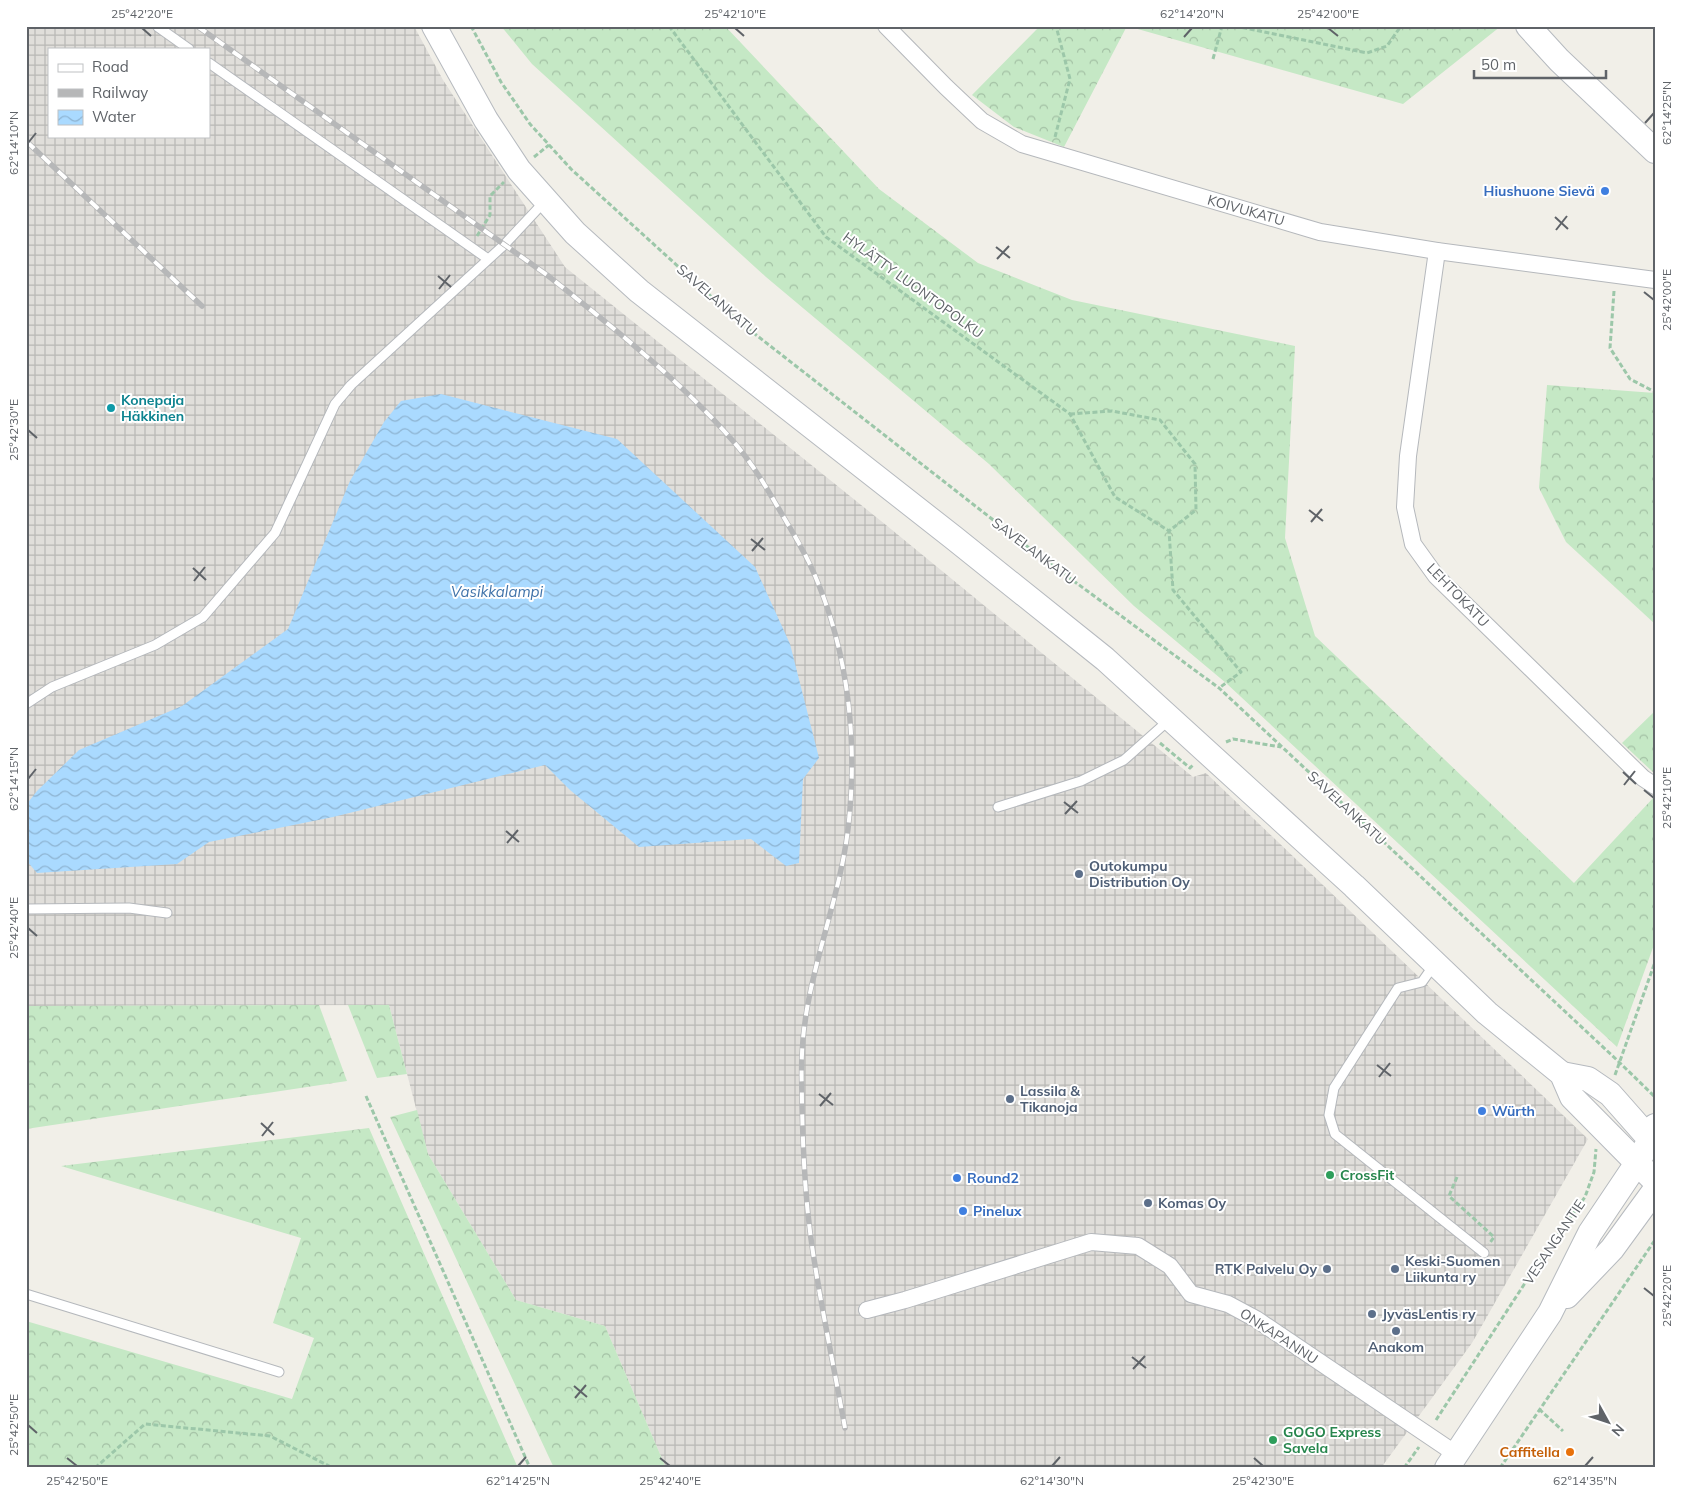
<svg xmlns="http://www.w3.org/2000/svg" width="1681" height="1494" font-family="Mulish,sans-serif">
	<defs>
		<pattern id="industrial-grid" width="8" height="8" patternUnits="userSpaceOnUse" patternTransform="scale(1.25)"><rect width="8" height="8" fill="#e0deda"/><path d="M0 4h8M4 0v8" fill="none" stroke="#b9b8b5"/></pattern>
		<pattern id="forest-crowns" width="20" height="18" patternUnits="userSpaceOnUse" patternTransform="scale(1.25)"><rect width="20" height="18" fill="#c5e8c5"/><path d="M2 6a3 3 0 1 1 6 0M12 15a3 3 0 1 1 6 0" fill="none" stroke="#a3c0a4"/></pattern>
		<pattern id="water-waves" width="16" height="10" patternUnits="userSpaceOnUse" patternTransform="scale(1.25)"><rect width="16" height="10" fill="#aadaff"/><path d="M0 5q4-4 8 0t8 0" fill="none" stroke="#8eb4d2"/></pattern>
	</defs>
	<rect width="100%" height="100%" fill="#f1efe8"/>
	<path fill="url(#industrial-grid)" fill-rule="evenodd" d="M26,26h388l29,54 122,187 321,258 307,252 13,-4 382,366 -116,204 -91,125h-715l-61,-142 -89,-26 -88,-146 -39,-149 -363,1zM49,49h160v87h-160z"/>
	<g fill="url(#forest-crowns)">
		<path d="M501,26h224l154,163 99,74 94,37 223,46 -10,192 30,98 259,247 80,-86 1,145 -38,105 -391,-364 -92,-77 -145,-142 -223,-187 -234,-213z"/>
		<path d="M1040,26h461l-98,78 -276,-78 -63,121 -50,-20 -42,-32z"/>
		<path d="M1547,385l108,8v231l-89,-82 -27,-54z"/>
		<path d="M1655,711v63l-33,-31z"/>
		<path d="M319,1005l28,76 -321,48v-123z"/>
		<path d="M348,1005h41l18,69 -30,4z"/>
		<path d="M417,1110l11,44 88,146 89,26 61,142h-112l-164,-351z"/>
		<path d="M369,1128l149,340h-492v-147l266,78 22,-61 -41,-15 28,-85 -240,-72z"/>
	</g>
	<path fill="url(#water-waves)" d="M441,394l176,45 138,128 35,77 29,114 -16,21 -4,84 -13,3 -35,-27 -112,8 -69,-57 -25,-25 -212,52 -124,25 -32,22 -140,9 -11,-13v-55l11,-14 42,-41 103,-44 106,-77 62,-148 34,-59 17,-21z"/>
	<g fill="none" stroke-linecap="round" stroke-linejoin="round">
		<g stroke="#b5b8bc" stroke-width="11">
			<g id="lane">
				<path d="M158,27l31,22"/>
				<path d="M209,63l279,196"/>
				<path d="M26,704l26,-17 103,-42 48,-28 72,-84 60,-129 16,-19 153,-140 42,-45"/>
				<path d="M998,807l83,-26 43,-21 45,-40"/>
				<path d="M26,909l103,-1 38,5"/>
				<path d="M1434,965l-12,17 -24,6 -64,100 -5,27 6,19 149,119"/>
				<path d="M26,1294l253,78"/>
			</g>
		</g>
		<g stroke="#b5b8bc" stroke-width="18">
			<g id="street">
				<path d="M886,26l60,61 36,34 40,23 298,88 117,19 218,29"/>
				<path d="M1437,251l-29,205 -3,51 8,37 23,32 207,202 12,8"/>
				<path d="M867,1310l38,-10 186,-58 47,4 32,20 21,28 37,10 28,15 200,135"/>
			</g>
		</g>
		<g stroke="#b6babf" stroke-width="26">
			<g id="secondary">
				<path d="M434,26l52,94 33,50 56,63 64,58 315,247 151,121 249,227 133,127 75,61 10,23 83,84"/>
				<path d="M1528,26l31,34 96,91"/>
				<path d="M1562,1074l26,5 22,15 45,51"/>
				<path d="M1567,1296l45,-47 43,-59"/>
				<path d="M1447,1468l103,-155 40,-80 47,-70 13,-23 5,-14"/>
			</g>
		</g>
		<g stroke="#9cc7a9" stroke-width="3" stroke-dasharray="5 2.5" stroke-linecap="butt">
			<path d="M471,26l30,56 29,42 41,45 166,151 296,231 186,137 399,373 37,36"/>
			<path d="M669,26l157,211 244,177 45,83 54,34"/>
			<path d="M1235,26l132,27 20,-7 14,-20"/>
			<path d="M1213,59l9,-33"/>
			<path d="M1055,137l15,-58 -14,-53"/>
			<path d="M534,157l15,-12"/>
			<path d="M477,236l13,-21v-19l14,-14"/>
			<path d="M1614,291l-4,57 20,31 25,13"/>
			<path d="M1070,414l42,-3 48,9 35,44 1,46 -27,21 4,59 68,82 -22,16"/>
			<path d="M1226,742l7,-3 48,8"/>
			<path d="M1160,743l30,25 3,-3"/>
			<path d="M1615,1075l40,-113"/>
			<path d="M366,1096l164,372"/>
			<path d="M1457,1177l-8,19 45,41 -5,7"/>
			<path d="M1539,1409l24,22"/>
			<path d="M1436,1420l104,-160 45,-63 9,-25 2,-23"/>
			<path d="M95,1468l50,-44 125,12 63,32"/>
			<path d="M1404,1468l15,-21"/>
			<path d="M1500,1468l155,-228"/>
		</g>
		<use href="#lane" stroke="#fff" stroke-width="9"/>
		<use href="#street" stroke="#fff" stroke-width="16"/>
		<use href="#secondary" stroke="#fff" stroke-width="24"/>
		<g stroke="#b6b7b8" stroke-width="5.5">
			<g id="rail">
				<path d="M197,26l350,249c63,50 134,106 186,166 20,23 35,49 50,75 12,20 24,40 33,62 33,78 42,167 32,251 -9,76 -43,148 -46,225 -1,17 0,34 0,51 1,47 3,94 10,141 9,61 22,121 33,182"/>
				<path d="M26,141l176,165"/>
			</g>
		</g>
		<use href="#rail" stroke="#fff" stroke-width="4" stroke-dasharray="11" stroke-linecap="butt"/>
	</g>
	<path fill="none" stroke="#5f6368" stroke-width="2" d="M142,28l9,8M735,28l9,8M1328,28l10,8M1184,37l8,-9M1645,123l9,-10M28,143l8,-10M1555,217l13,12M1556,230l11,-14M996,247l14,11M997,259l12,-13M438,276l13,11M439,289l11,-14M1644,292l10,8M28,430l9,8M1309,510l14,11M1311,522l11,-13M751,539l14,11M752,551l11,-13M193,568l13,12M194,581l11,-14M1623,772l13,12M28,779l8,-10M1624,785l11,-14M1644,790l10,8M1064,802l14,11M1065,814l12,-13M506,831l13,11M507,843l11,-13M28,928l9,8M1377,1065l14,11M1379,1077l11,-14M819,1094l14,11M820,1106l11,-13M261,1123l13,12M262,1136l11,-14M1644,1288l10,8M1132,1357l14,11M1133,1369l12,-13M574,1386l13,11M575,1398l11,-13M28,1425l9,8M67,1458l10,8M660,1458l10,8M1254,1458l9,8M518,1466l8,-9M1052,1466l8,-9M1585,1466l8,-9"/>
	<g fill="#3f7fe0" stroke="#fff" stroke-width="2">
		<circle cx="1605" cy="191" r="5"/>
		<circle cx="1482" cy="1111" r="5"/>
		<circle cx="957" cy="1178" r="5"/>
		<circle cx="963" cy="1211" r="5"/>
	</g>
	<circle fill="#0f9aa8" stroke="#fff" stroke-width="2" cx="111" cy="408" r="5"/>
	<g fill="#5c6f8a" stroke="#fff" stroke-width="2">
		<circle cx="1079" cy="874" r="5"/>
		<circle cx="1010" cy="1099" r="5"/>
		<circle cx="1148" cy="1203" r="5"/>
		<circle cx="1327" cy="1269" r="5"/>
		<circle cx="1395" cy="1269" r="5"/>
		<circle cx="1372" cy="1314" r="5"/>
		<circle cx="1396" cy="1331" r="5"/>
	</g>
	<g fill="#2e9e5b" stroke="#fff" stroke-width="2">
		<circle cx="1330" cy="1175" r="5"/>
		<circle cx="1273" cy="1440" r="5"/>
	</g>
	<circle fill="#e8710a" stroke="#fff" stroke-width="2" cx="1570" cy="1452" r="5"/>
	<g text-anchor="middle" stroke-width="4" stroke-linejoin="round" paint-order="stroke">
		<g font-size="14" font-weight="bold" fill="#366cbe" stroke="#fff" text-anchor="start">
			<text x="1595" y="196" text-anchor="end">Hiushuone Sievä</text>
			<text x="1492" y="1116">Würth</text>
			<text x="967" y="1183">Round2</text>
			<text x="973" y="1216">Pinelux</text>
		</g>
		<g font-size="14" fill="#5f6368" stroke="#fff">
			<text transform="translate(1246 210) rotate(16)" y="5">KOIVUKATU</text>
			<text transform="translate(913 285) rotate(36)" y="5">HYLÄTTY LUONTOPOLKU</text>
			<text transform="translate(717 300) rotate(41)" y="5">SAVELANKATU</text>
			<text transform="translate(1034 551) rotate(37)" y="5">SAVELANKATU</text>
			<text transform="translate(1458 595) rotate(46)" y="5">LEHTOKATU</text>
			<text transform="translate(1347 808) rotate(43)" y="5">SAVELANKATU</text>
			<text transform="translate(1554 1242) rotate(-56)" y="5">VESANGANTIE</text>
			<text transform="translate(1279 1336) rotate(33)" y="5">ONKAPANNU</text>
		</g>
		<g font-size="14" font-weight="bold" fill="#0d838f" stroke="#fff" text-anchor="start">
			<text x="121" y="405">Konepaja<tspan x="121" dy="16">Häkkinen</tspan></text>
		</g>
		<g font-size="14" font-weight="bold" fill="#4e5e75" stroke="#fff" text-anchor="start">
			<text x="1089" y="871">Outokumpu<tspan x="1089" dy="16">Distribution Oy</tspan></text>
			<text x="1020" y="1096">Lassila &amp;<tspan x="1020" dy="16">Tikanoja</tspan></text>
			<text x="1158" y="1208">Komas Oy</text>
			<text x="1405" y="1266">Keski-Suomen<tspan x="1405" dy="16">Liikunta ry</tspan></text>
			<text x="1317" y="1274" text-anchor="end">RTK Palvelu Oy</text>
			<text x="1382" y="1319">JyväsLentis ry</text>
			<text x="1396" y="1352" text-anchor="middle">Anakom</text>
		</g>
		<g font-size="14" font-weight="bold" fill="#27864d" stroke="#fff" text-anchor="start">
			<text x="1340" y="1180">CrossFit</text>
			<text x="1283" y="1437">GOGO Express<tspan x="1283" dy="16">Savela</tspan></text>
		</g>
		<g font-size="14" font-weight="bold" fill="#c56008" stroke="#fff" text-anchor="end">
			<text x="1560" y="1457">Caffitella</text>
		</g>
		<g font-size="15" font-style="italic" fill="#4174aa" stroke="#fff">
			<text x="497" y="597">Vasikkalampi</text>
		</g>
	</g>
	<rect width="1681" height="1494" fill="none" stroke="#ffffff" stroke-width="55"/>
	<rect x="48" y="48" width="162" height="90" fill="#ffffff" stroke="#bfc1c3"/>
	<rect x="58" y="64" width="25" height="8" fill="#ffffff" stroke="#bfc1c3"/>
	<text x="92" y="72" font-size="15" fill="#5f6368">Road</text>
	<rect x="58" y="89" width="25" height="8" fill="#b6b7b8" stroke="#bfc1c3"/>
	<text x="92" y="98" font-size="15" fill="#5f6368">Railway</text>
	<rect x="58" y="110" width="25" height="15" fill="url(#water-waves)" stroke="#bfc1c3"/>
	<text x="92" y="122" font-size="15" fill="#5f6368">Water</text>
	<g transform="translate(1608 1422) rotate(130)" stroke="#ffffff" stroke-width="4" paint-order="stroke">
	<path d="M0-4L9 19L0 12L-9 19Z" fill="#5f6368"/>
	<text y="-8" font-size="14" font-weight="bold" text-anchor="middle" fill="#5f6368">N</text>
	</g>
	<path d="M1474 70v8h132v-8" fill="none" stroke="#5f6368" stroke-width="2.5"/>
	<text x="1481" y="70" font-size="15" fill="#5f6368" stroke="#ffffff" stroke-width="4" paint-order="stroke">50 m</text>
	<rect x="28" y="28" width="1626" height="1438" fill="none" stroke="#5f6368" stroke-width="2"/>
	<g font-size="12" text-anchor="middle" fill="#5f6368">
		<text x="142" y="18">25°42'20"E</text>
		<text x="735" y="18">25°42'10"E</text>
		<text x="1192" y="18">62°14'20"N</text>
		<text x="1328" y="18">25°42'00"E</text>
		<text transform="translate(1667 113) rotate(-90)" y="4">62°14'25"N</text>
		<text transform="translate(14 143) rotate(-90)" y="4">62°14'10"N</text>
		<text transform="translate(1667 300) rotate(-90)" y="4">25°42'00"E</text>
		<text transform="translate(14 430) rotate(-90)" y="4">25°42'30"E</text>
		<text transform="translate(14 779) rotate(-90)" y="4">62°14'15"N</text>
		<text transform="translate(1667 798) rotate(-90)" y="4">25°42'10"E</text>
		<text transform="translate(14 928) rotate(-90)" y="4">25°42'40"E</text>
		<text transform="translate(1667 1296) rotate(-90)" y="4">25°42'20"E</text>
		<text transform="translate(14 1425) rotate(-90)" y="4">25°42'50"E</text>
		<text x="77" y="1485">25°42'50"E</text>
		<text x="518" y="1485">62°14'25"N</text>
		<text x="670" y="1485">25°42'40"E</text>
		<text x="1052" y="1485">62°14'30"N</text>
		<text x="1263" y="1485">25°42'30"E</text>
		<text x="1585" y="1485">62°14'35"N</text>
	</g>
</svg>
